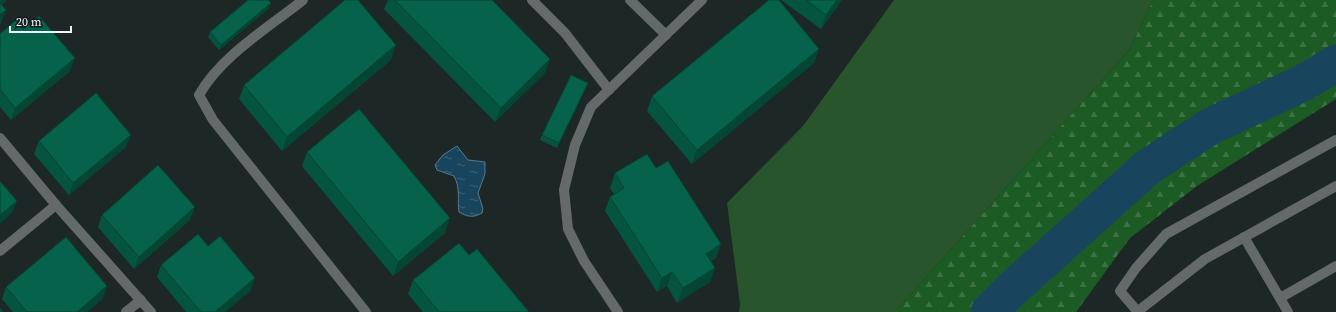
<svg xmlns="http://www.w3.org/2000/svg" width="1336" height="312" font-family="'Source Serif 4',serif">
	<defs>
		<pattern id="forest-firs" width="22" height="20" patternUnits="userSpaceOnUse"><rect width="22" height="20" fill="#1c5b24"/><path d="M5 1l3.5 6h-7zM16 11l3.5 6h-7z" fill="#3d7344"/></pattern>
		<pattern id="water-ripples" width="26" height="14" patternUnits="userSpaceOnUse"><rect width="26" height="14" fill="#19445e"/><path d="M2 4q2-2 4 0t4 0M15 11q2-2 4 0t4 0" fill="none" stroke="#3b6076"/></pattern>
	</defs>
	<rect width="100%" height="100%" fill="#1c2726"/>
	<path fill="#28552b" d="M894,0h259l-23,49 -235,263h-156l1,-8 -13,-101 76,-77z"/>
	<path fill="url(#forest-firs)" d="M1153,0h183v99l-139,87 -67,52 -54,74h-181l235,-263z"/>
	<path fill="url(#water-ripples)" stroke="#59798b" d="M457,146l11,14 17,2v12l-7,19 5,16 -1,4c-9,5 -14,4 -23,-1 -2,-13 2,-23 -5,-36l-17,-6 -2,-5 8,-10z"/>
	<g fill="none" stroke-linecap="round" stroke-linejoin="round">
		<path stroke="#19445e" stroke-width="37" d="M989,312l22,-22 137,-123 63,-41 92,-43 33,-20"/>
		<g stroke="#64696a" stroke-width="10">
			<path d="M303,0c-35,28 -82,56 -104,95l14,25 153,192"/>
			<path d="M532,0l33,33 44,57"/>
			<path d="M630,0l36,35"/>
			<path d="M0,138l56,67 95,107"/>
			<path d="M1244,237l44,75"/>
			<path d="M0,251l56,-46"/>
			<path d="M1280,298l56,-32"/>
			<path d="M126,312l15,-12"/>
			<path d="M618,312l-34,-51 -16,-32 -4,-39 11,-45 16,-38 111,-107"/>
			<path d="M1137,312l68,-53 131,-73"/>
			<path d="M1138,312l-18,-21 16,-23 30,-34 170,-94"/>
		</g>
	</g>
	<g fill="#055440">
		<path d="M388,0h104l58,59 -5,14 -50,49 -111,-113z"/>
		<path d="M781,0h61l-21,29z"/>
		<path d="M269,8l-50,42 -11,-13 2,-5z"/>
		<path d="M23,29l47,42 -59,49 -11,-13v-73z"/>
		<path d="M819,49l-5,14 -122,101 -45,-53 5,-15z"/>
		<path d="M391,60l-109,91 -43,-52 5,-14z"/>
		<path d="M586,88l-29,60 -17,-8 2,-5z"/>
		<path d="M39,141l87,6 -57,48 -35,-41z"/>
		<path d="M307,152l138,81 -52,43 -91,-110z"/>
		<path d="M656,168l65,76 -5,14 -5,3 4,7 -5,14 -33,21 -10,-17 -10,6 -52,-81 5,-14 4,-3 -4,-6 5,-15z"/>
		<path d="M102,215l88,5 -56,49 -36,-42z"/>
		<path d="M208,246l43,44 -26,22h-39l-29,-35 4,-12z"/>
		<path d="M469,255l60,57h-106l-15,-18 5,-14z"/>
		<path d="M6,287l97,11 -16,14h-74l-11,-13z"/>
	</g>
	<g fill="#044534">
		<path d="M0,0h6v2l-6,4z"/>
		<path d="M837,0h5l-21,29 5,-14z"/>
		<path d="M271,3l-2,5 -50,42 2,-5z"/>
		<path d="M6,10l-5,13 -1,1v-9z"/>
		<path d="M396,45l-5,15 -109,91 5,-14z"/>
		<path d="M819,49l-5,14 -122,101 5,-14z"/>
		<path d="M75,58l-5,13 -59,49 4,-12z"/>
		<path d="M550,59l-5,14 -50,49 6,-14z"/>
		<path d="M588,83l-2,5 -29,60 2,-5z"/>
		<path d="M131,135l-5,12 -57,48 4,-12z"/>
		<path d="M17,201l-5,12 -12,11v-9z"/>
		<path d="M195,207l-5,13 -56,49 5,-12z"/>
		<path d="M450,218l-5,15 -52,43 5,-14z"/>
		<path d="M721,244l-5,14 -15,10 5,-14z"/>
		<path d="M715,268l-5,14 -33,21 6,-15z"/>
		<path d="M672,272l-5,14 -10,6 5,-14z"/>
		<path d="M255,278l-4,12 -26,22h-10z"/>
		<path d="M107,286l-4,12 -16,14h-10z"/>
	</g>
	<g fill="#06624a" stroke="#044534">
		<path d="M248,0h20l3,3 -50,42 -11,-13z"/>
		<path d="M345,0h13l38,45 -109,92 -43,-52z"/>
		<path d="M395,0h97l58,59 -49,49z"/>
		<path d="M769,0h10l40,49 -122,101 -45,-54z"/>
		<path d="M806,0h31l-11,15z"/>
		<path d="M0,3l6,7 -6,5z"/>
		<path d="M39,16l36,42 -60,50 -15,-19v-55l16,-14 7,9z"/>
		<path d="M571,75l17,8 -29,60 -17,-8z"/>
		<path d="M96,93l35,42 -58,48 -34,-42z"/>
		<path d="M359,109l91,109 -52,44 -91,-110z"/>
		<path d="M647,154l9,14 12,-7 53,83 -15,10 9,14 -32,20 -11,-16 -10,6 -52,-81 14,-9 -9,-15z"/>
		<path d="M158,165l37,42 -56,50 -37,-42z"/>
		<path d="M0,181l17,20 -17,14z"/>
		<path d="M198,234l10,12 12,-10 35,42 -40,34h-14l-40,-47z"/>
		<path d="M66,237l41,49 -30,26h-50l-21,-25z"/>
		<path d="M459,243l10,12 8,-6 52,63h-90l-26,-32z"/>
		<path d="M0,308l3,4h-3z"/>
	</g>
	<path d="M10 26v6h61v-6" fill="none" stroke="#eff6f5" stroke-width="2"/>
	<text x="16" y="26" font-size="12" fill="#eff6f5" stroke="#131d1d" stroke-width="3" paint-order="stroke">20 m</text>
</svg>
